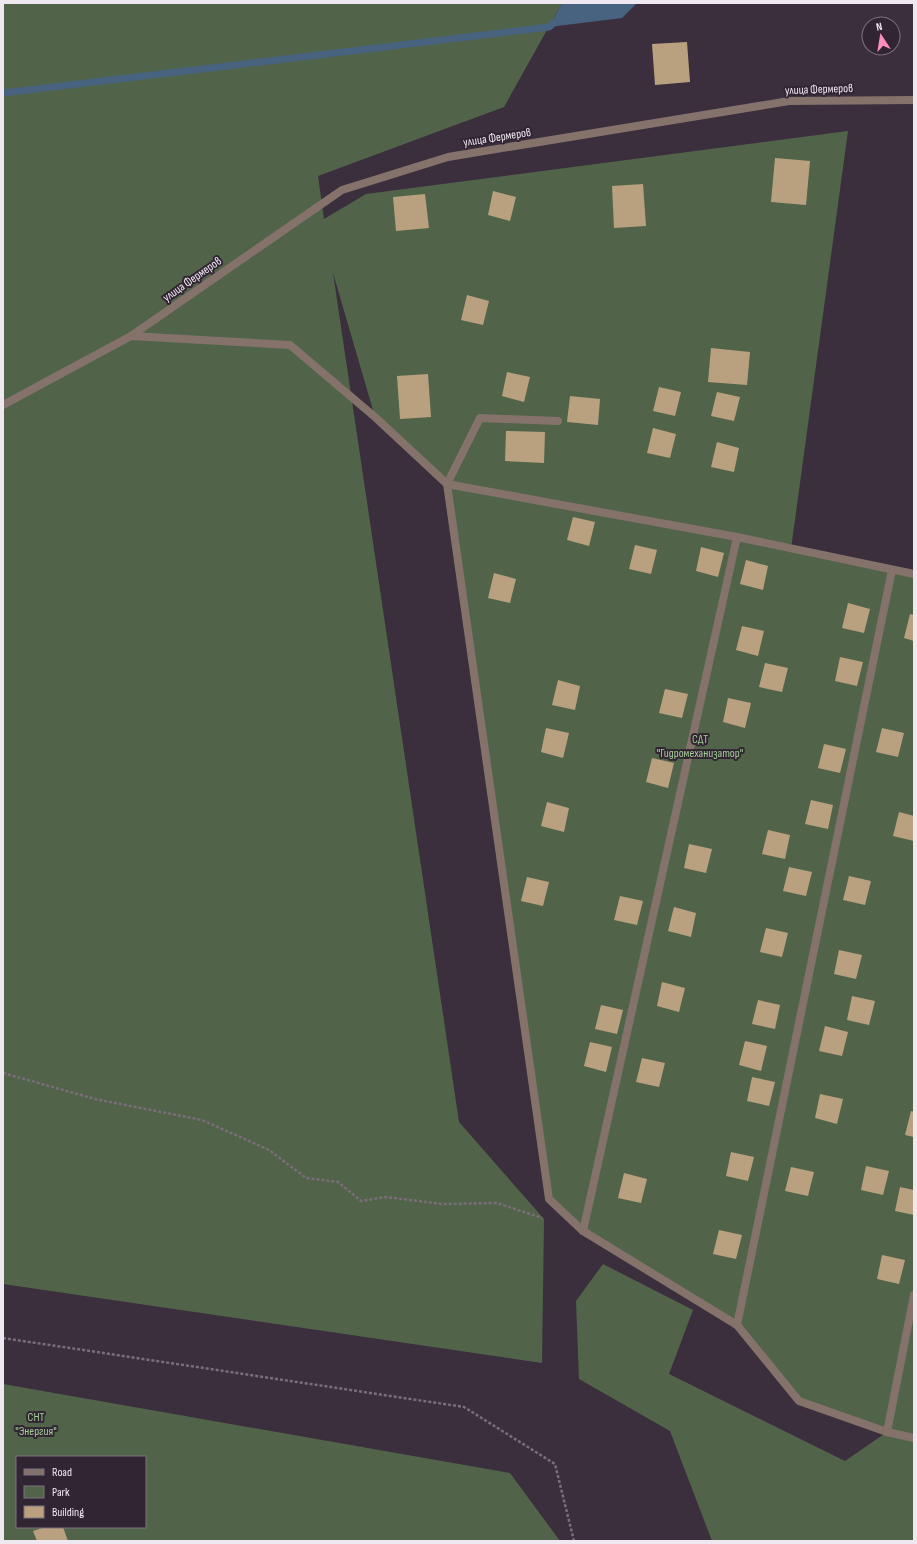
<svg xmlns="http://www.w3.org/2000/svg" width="917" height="1544" font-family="'Sofia Sans Condensed',sans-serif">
	<rect width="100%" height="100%" fill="#3b2f3d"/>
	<g fill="#51644a" fill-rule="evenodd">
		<path d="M3,3h559l-58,104 -186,69 6,43 42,-25 482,-63 -57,418 123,25v967h-202l-42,-110 -91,-52 -3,-78 27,-37 90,46 -24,64 176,87 42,-29 -88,-31 -62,-76 -154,-94 -34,-32 -102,-715 -72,-67 -42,-144 126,849 85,97 -2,144 -539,-79z"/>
		<path d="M3,1384l507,89 50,68h-557zM17,1457h128v70h-128z"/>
	</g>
	<path fill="#48637f" d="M562,3h75l-15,15 -73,9z"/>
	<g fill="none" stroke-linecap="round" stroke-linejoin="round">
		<path stroke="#48637f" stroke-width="7" d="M3,93l546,-66 6,-5"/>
	</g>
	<g fill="#b9a17f">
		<path d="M687,42l3,40 -35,3 -3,-41z"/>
		<path d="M775,158l35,3 -4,44 -35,-3z"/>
		<path d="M643,184l3,42 -32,2 -2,-42z"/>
		<path d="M493,191l23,6 -6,24 -22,-6z"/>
		<path d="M425,194l4,34 -33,3 -3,-34z"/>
		<path d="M467,295l22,6 -6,24 -22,-5z"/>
		<path d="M711,348l39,4 -3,33 -39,-3z"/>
		<path d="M507,372l23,5 -6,25 -22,-6z"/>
		<path d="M428,374l3,43 -31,2 -3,-43z"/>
		<path d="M659,387l22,5 -6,24 -22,-5z"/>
		<path d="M717,392l23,5 -6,24 -23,-5z"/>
		<path d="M570,396l30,3 -2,26 -31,-3z"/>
		<path d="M653,428l23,6 -6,24 -23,-5z"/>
		<path d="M506,431l39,1 -1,31 -39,-2z"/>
		<path d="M717,442l22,6 -5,24 -23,-5z"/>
		<path d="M573,517l22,5 -6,24 -22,-6z"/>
		<path d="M635,545l22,5 -6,24 -22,-5z"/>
		<path d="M701,547l23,6 -6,24 -22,-6z"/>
		<path d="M746,560l22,6 -5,24 -23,-6z"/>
		<path d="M494,573l22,6 -6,24 -22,-5z"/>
		<path d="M848,603l22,6 -6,24 -22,-5z"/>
		<path d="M910,614l4,1v26l-10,-3z"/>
		<path d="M742,626l22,5 -6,25 -22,-6z"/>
		<path d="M840,657l23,5 -6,24 -22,-5z"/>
		<path d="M765,663l23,5 -6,24 -23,-5z"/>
		<path d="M558,680l22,6 -5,24 -23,-5z"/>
		<path d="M665,689l23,5 -6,24 -23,-5z"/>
		<path d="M728,698l23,5 -6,25 -22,-6z"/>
		<path d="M546,728l23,5 -6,25 -22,-6z"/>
		<path d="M882,728l22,5 -6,24 -22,-5z"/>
		<path d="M824,744l22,5 -6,24 -22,-5z"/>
		<path d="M652,758l22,5 -6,25 -22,-6z"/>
		<path d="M811,800l22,5 -5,24 -23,-5z"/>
		<path d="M547,802l22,6 -5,24 -23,-6z"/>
		<path d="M899,812l15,4v25l-21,-5z"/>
		<path d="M768,830l22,5 -5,24 -23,-5z"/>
		<path d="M689,844l23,5 -6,24 -22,-5z"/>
		<path d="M789,867l23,5 -6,24 -23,-5z"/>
		<path d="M849,876l22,5 -6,24 -22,-5z"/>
		<path d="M527,877l22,5 -6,24 -22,-5z"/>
		<path d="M620,896l23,5 -6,24 -23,-5z"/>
		<path d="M674,907l22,6 -5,24 -23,-6z"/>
		<path d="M766,928l22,5 -6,24 -22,-5z"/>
		<path d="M839,950l23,5 -6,24 -22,-5z"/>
		<path d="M662,982l23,6 -6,24 -22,-6z"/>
		<path d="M852,996l23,5 -6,24 -22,-5z"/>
		<path d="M758,1000l22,5 -5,24 -23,-5z"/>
		<path d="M601,1005l22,5 -6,24 -22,-5z"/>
		<path d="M825,1026l23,6 -6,24 -23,-5z"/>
		<path d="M745,1041l22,5 -6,25 -22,-6z"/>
		<path d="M590,1042l22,5 -6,25 -22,-6z"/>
		<path d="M642,1058l23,5 -6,24 -23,-5z"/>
		<path d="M752,1077l23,5 -6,24 -22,-5z"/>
		<path d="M820,1094l23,5 -6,25 -22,-6z"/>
		<path d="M911,1111l3,1v25l-9,-2z"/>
		<path d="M731,1152l23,5 -6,24 -22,-5z"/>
		<path d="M866,1166l23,5 -6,24 -22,-5z"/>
		<path d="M791,1167l23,5 -6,24 -23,-5z"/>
		<path d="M624,1173l23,6 -6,24 -23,-5z"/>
		<path d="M900,1187l14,3v25l-19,-4z"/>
		<path d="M719,1230l23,5 -6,24 -23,-5z"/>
		<path d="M882,1255l23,5 -6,24 -22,-5z"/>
		<path d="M45,1527h18l5,14h-31l-4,-10z"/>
	</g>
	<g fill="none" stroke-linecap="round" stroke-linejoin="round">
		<g stroke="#796e7a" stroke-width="2.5" stroke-dasharray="3 2" stroke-linecap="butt">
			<path d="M3,1073l92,26 107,21 67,30 37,28 32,4 23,19 25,-4 56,7 55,-1 45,15"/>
			<path d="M3,1338l461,69 91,57 19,77"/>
		</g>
		<g stroke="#84726b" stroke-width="8">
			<path d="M558,421l-78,-3 -33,66 102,715 34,32 154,94 62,76 88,31 27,6"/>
			<path d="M583,1231l154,-694"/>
			<path d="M737,1325l155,-755"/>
			<path d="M887,1432l27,-137"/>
		</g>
		<g stroke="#84726b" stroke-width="8">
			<path d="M131,336l211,-146 106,-33 341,-56 125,-1"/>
			<path d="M3,405l128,-69 159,9 85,72 72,67 290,53 177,37"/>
		</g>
	</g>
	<g text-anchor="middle" stroke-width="4" stroke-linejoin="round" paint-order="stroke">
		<g font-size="12" fill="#f0e8f1" stroke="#312533">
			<text transform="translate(819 89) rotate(-2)" y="4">улица Фермеров</text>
			<text transform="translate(497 137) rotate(-9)" y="4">улица Фермеров</text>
			<text transform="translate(192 279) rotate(-35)" y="4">улица Фермеров</text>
		</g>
		<g font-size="12" fill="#a4cc97" stroke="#312533">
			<text x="700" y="743">СДТ<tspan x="700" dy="14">"Гидромеханизатор"</tspan></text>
			<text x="36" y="1421">СНТ<tspan x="36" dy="14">"Энергия"</tspan></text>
		</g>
	</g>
	<rect width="917" height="1544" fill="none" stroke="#f0e8f1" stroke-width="8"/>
	<rect x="16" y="1456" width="130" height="72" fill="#312533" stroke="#7d737f"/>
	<rect x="24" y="1469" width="20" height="6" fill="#84726b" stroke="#7d737f"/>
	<text x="52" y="1476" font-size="12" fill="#f0e8f1">Road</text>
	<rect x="24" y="1486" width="20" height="12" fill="#51644a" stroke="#7d737f"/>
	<text x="52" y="1496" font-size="12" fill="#f0e8f1">Park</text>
	<rect x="24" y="1506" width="20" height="12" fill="#b9a17f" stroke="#7d737f"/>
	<text x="52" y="1516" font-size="12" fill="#f0e8f1">Building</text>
	<g transform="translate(881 36) rotate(348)"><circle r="19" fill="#312533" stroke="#7d737f"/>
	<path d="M0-3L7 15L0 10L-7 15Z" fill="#fe8ebc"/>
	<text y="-6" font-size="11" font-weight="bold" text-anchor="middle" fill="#f0e8f1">N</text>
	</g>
</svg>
